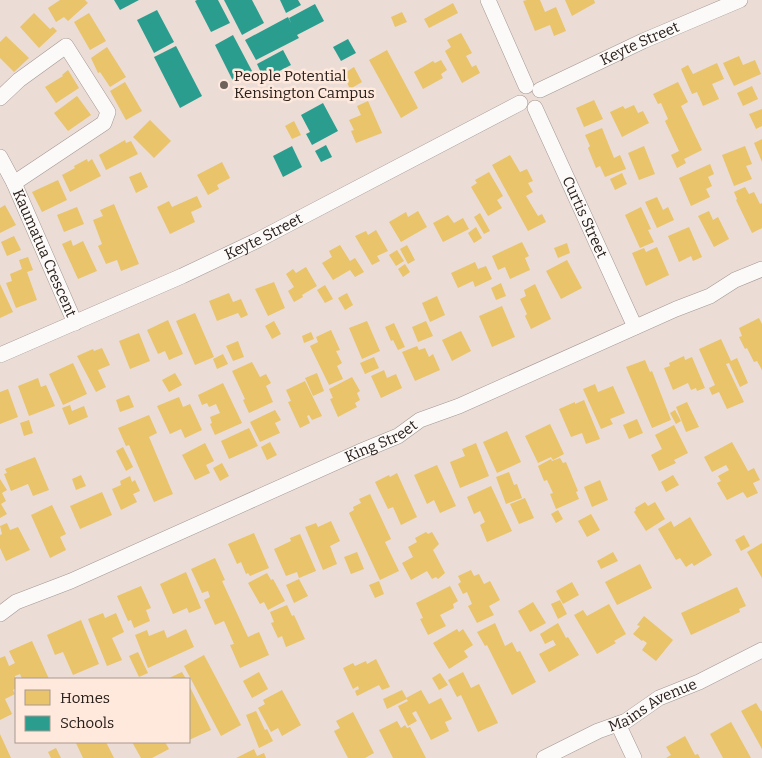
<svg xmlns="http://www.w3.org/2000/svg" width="762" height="758" font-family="Bitter,serif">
	<rect width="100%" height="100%" fill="#ebddd5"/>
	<g fill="#e9c46a">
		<path d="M60,0h25l3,3 -20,18 -4,-4 -8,5 -8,-14z"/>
		<path d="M527,0h13l5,12 11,-5 10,24 -12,5 -4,-11 -15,6 -12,-30z"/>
		<path d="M565,0h29l1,3 -23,13z"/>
		<path d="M453,3l5,10 -29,15 -5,-9z"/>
		<path d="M402,12l5,10 -12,5 -4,-10z"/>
		<path d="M34,13l16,16 3,-2 4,4 -18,17 -19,-21z"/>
		<path d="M89,13l17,28 -16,9 -16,-28z"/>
		<path d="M461,33l11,20 -6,3 6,11 4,-2 4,8 -18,10 -17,-32 6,-4 -4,-7z"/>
		<path d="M6,36l23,22 -15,14 -14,-14v-16z"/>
		<path d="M107,47l19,30 -16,10 -10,-15 -2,1 -7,-15z"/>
		<path d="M387,50l31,58 -17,10 -32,-58z"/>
		<path d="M739,56l4,9 12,-5 6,14 -27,12 -11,-23z"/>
		<path d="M441,60l6,10 -6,4 2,4 -20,11 -9,-17 19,-11 2,2z"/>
		<path d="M717,63l7,16 -12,5 7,15 -16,7 -6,-14 -5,2 -11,-25 7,-4 5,9z"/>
		<path d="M354,67l8,15 -12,7 -7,-15z"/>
		<path d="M68,70l11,18 -23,15 -11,-16 18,-11 -1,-1z"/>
		<path d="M125,82l17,29 -16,9 -16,-29z"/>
		<path d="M678,82l10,20 -7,4 21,44 -18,9 2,4 -9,5 -6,-13 8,-4 -14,-30 3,-2 -7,-16 -3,1 -5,-10z"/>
		<path d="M752,86l6,13 -15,7 -6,-13z"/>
		<path d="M77,96l14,19 -23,16 -14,-18z"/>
		<path d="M594,100l9,19 -19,8 -8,-19z"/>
		<path d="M368,101l14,32 -26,10 -5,-12 3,-1 -5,-10 12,-5 -4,-9z"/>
		<path d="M634,105l4,8 5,-2 6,12 -27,14 -12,-25 13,-6 2,3z"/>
		<path d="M762,109v17l-6,3 -7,-15z"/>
		<path d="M150,120l21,21 -17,17 -21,-21z"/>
		<path d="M294,121l7,14 -9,4 -7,-13z"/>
		<path d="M602,128l12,30 6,-3 6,14 -21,8 -5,-11 -4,2 -8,-20 2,-2 -5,-11z"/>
		<path d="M762,139v23l-8,-19z"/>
		<path d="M125,140l1,3 5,-2 7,13 -32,16 -7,-15z"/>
		<path d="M644,146l11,28 -16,6 -11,-27z"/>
		<path d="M745,146l7,18 -6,2 6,13 -18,7 -12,-31z"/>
		<path d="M510,155l10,17 7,-3 6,12 -5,2 5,9 -7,4 12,20 4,-2 4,8 -18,9 -36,-66z"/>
		<path d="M87,159l1,3 4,-3 9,17 -31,16 -8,-17 13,-7 -1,-2z"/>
		<path d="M222,162l8,16 -13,7 2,4 -11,6 -11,-20z"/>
		<path d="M710,164l4,10 -6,3 4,9 -6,3 4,8 -19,9 -12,-28z"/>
		<path d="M141,172l7,15 -12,6 -7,-16z"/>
		<path d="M489,172l14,24 -6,4 5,8 -14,8 -17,-29 6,-4 -2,-3z"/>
		<path d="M622,173l5,11 -12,6 -5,-11z"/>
		<path d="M58,180l9,20 -25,12 -10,-20z"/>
		<path d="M745,187l4,7 5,-2 6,12 2,-1v25l-10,5 -16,-33 1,-1 -3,-7z"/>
		<path d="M197,196l5,11 -11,5 4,10 -25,12 -13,-27 12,-6 3,6z"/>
		<path d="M657,197l6,13 5,-3 6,13 -17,8 -12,-26z"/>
		<path d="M114,204l25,60 -18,7 -4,-11 -11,4 -8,-18 4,-2 -9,-24 10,-4 -3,-6z"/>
		<path d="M5,205l11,20 -16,8v-25z"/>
		<path d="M77,207l7,17 -20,8 -7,-17z"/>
		<path d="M641,207l10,22 -3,1 6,12 -14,6 -15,-33z"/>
		<path d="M418,211l9,16 -26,15 -12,-20 17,-10 2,5z"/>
		<path d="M709,211l4,9 5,-3 11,22 -15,8 -16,-31z"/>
		<path d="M480,213l10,18 -6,3 -10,-17z"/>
		<path d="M448,215l6,8 9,-5 6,11 -26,13 -10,-19z"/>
		<path d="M476,227l6,11 -8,5 -6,-10z"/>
		<path d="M689,227l13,30 -9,4 -2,-5 -12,6 -11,-26z"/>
		<path d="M376,230l12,21 -11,5 3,5 -8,4 -17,-29 11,-5 2,4z"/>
		<path d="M14,236l7,14 -14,6 -6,-14z"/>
		<path d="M71,240l2,6 10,-5 14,30 -19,8 -16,-35z"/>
		<path d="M522,242l7,14 -4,2 5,12 -20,9 -5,-12 -7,3 -6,-14z"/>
		<path d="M567,243l3,10 -12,5 -4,-10z"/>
		<path d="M340,245l10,16 5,-3 9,14 -9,5 -5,-7 -17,10 -11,-17 10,-6 -3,-6z"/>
		<path d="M407,245l8,15 -7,4 -8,-15z"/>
		<path d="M657,247l12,28 -23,11 -14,-33 12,-5 2,4z"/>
		<path d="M397,250l7,11 -8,5 -7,-11z"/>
		<path d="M28,257l5,13 -6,2 10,28 -21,8 -10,-25 6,-2 -2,-7 12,-5 -3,-9z"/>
		<path d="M567,260l15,28 -21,11 -15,-28z"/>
		<path d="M475,262l3,7 8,-3 6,13 -17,8 -2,-6 -15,7 -7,-15z"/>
		<path d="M405,264l5,8 -7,5 -5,-8z"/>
		<path d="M306,267l11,19 -15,9 1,2 -9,5 -6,-11 6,-4 -8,-13 7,-5 3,4z"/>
		<path d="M274,282l11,26 -17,8 -13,-27z"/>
		<path d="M501,283l5,13 -10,4 -5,-12z"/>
		<path d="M0,284l13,28 -13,6z"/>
		<path d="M535,284l16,35 -20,10 -6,-13 2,-2 -7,-15 6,-3 -2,-6z"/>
		<path d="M325,285l8,14 -8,4 -8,-13z"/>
		<path d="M229,293l4,9 8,-3 7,16 -7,3 -3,-5 -21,8 -8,-20z"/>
		<path d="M347,293l6,12 -8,5 -7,-12z"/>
		<path d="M437,296l8,19 -15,7 -8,-19z"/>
		<path d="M502,306l13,31 -23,10 -13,-31z"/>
		<path d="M195,313l19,44 -19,8 -19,-44z"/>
		<path d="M759,318l3,6v46l-5,-9 -3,1 -7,-14 -2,1 -6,-12 3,-1 -3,-8z"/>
		<path d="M168,320l15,34 -14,6 -4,-9 -7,3 -11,-24z"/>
		<path d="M274,321l7,13 -9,5 -7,-13z"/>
		<path d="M367,321l13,30 -18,8 -13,-31z"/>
		<path d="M426,321l7,15 -15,6 -6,-15z"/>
		<path d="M394,323l11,24 -7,3 -5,-10 -2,1 -6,-14z"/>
		<path d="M331,330l9,20 -4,1 6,12 -5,3 6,13 -14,6 -19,-39 8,-4 -2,-5z"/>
		<path d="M461,331l10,20 -19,10 -10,-21z"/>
		<path d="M311,332l3,7 -10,4 -2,-7z"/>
		<path d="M139,333l11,28 -20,8 -11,-28z"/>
		<path d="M721,339l10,22 6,-3 11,25 -8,4 -11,-24 -3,1 18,38 -17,7 -8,-17 -7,3 -3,-7 6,-3 -16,-36z"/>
		<path d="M238,341l6,16 -11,4 -7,-15z"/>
		<path d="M417,346l2,4 6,-2 4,9 4,-3 7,16 -25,11 -13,-29z"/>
		<path d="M102,348l8,17 -12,5 8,17 -10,5 -19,-36 16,-7 1,2z"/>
		<path d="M223,354l5,10 -11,5 -4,-10z"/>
		<path d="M684,356l1,4 7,-3 13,31 -8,3 -1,-3 -5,2 -3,-7 -15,7 -9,-22 6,-2 -1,-3z"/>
		<path d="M374,357l5,11 -14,6 -5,-11z"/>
		<path d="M645,360l5,12 2,-1 19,49 -19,8 -26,-61z"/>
		<path d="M252,362l8,15 6,-3 5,9 -5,3 7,16 -24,11 -6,-13 2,-1 -13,-28z"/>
		<path d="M73,363l14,31 -24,11 -14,-31z"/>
		<path d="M384,370l3,8 9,-4 6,14 -21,10 -10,-22z"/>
		<path d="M175,373l7,12 -13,7 -7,-12z"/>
		<path d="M317,373l7,18 -11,5 -8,-18z"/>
		<path d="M352,377l8,14 -3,2 3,7 -5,3 2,4 -19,10 -8,-18 3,-1 -4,-9z"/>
		<path d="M38,378l3,9 5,-2 9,21 -26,10 -11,-30z"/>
		<path d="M305,381l17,35 -10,4 -3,-5 -2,1 3,7 -10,5 -12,-26 3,-1 -5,-11z"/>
		<path d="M223,383l19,40 -27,12 -5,-11 2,-1 -2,-6 10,-4 -4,-9 -7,3 -2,-4 -5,2 -4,-10z"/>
		<path d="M595,384l3,8 15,-6 12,27 -15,6 3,5 -12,5 -18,-40z"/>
		<path d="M8,389l10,28 -18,7v-32z"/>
		<path d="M129,395l5,12 -14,5 -4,-12z"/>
		<path d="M179,397l4,10 7,-3 12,26 -17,8 -4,-9 -11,5 -13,-28z"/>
		<path d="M584,400l16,39 -14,5 -4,-11 -11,4 -12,-28 16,-7v2z"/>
		<path d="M687,402l12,25 -13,5 -10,-25z"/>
		<path d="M70,405l2,6 12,-5 4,11 -19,8 -7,-17z"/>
		<path d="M275,410l6,10 -6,3 5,10 -20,9 -10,-20z"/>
		<path d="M675,410l6,11 -5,3 -6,-11z"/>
		<path d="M149,415l8,18 -8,4 24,57 -19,8 -25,-57 -3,1 -8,-18z"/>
		<path d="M637,419l6,14 -14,6 -6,-14z"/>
		<path d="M29,420l4,13 -9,3 -4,-13z"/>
		<path d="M550,424l14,30 -11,6 -2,-3 -13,6 -13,-27z"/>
		<path d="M674,425l14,28 -14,7 2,3 -17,8 -8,-16 11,-6 -7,-14z"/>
		<path d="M249,428l9,18 -29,13 -8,-18z"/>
		<path d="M507,431l14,31 -24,11 -14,-31z"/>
		<path d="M270,442l7,13 -10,5 -6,-13z"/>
		<path d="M732,442l16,29 6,-3 6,12 -7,3 5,10 -11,5 -4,-6 -16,8 -10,-17 4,-2 -3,-5 11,-6 -3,-5 -14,7 -8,-15z"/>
		<path d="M205,443l9,18 -8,4 4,8 -15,7 -13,-25z"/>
		<path d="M476,443l13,33 -29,12 -10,-26 15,-6 -3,-7z"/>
		<path d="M123,447l10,20 -7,4 -10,-20z"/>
		<path d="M35,457l14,33 -16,6 -5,-12 -17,7 -7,-17 3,-1 -2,-4z"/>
		<path d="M560,458l3,5 3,-1 12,29 -2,1 3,7 -23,10 -6,-15 3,-1 -6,-13 -3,1 -6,-15 13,-7 1,2z"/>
		<path d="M222,463l7,13 -9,5 -7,-13z"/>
		<path d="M437,465l19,41 -16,7 -6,-13 -7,4 -13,-29z"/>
		<path d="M509,472l5,13 3,-1 5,14 -16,6 -10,-27z"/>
		<path d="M397,473l20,44 -16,8 -8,-18 -5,2 -13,-27 14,-7 1,2z"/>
		<path d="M81,475l5,11 -10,4 -4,-11z"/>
		<path d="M673,475l6,10 -13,7 -5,-10z"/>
		<path d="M130,476l2,6 3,-2 5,11 -7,3 4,8 -16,8 -9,-21 9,-4 -1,-4z"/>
		<path d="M0,479l7,11 -5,3 4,8 -5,3 6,10 -7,4z"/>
		<path d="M600,480l8,20 -16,7 -8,-20z"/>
		<path d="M491,486l21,45 -25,11 -7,-17 5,-3 -5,-11 -6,3 -7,-17z"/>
		<path d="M102,492l10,23 -32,14 -10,-23z"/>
		<path d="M370,494l21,45 -6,3 14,29 -19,9 -31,-67 5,-3 -1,-3 8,-4 -2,-4z"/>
		<path d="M525,498l9,20 -15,6 -9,-20z"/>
		<path d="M645,502l3,4 7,-4 10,17 -19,12 -12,-19 2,-2 -1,-2z"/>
		<path d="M52,505l14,29 -6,3 6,13 -16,8 -19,-43z"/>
		<path d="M558,510l5,9 -7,4 -5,-9z"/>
		<path d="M591,514l9,16 -13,7 -9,-16z"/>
		<path d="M690,517l22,38 -18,11 -2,-3 -6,4 -6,-9 -4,2 -18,-31 13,-8 3,6z"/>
		<path d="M331,521l9,20 -10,5 7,18 -14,6 -18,-43 11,-4 2,4z"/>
		<path d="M7,523l3,7 8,-3 12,23 -24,11 -6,-13v-13l2,-1 -2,-8z"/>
		<path d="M426,532l2,2 4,-2 7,12 -6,6 12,23 -7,6 -2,-2 -4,2 -5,-8 -16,9 -9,-17 11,-6 -5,-10 9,-5 -2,-4z"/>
		<path d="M254,533l15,35 -19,8 -2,-3 -2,1 -5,-12 -4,2 -9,-20z"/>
		<path d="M300,534l16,37 -17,7 -2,-6 -11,4 -12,-27 17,-8 -1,-3z"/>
		<path d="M744,535l6,11 -9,5 -6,-11z"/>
		<path d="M762,543v35l-15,-26z"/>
		<path d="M357,552l7,17 -13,5 -7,-17z"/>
		<path d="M613,552l5,9 -17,8 -4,-8z"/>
		<path d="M215,558l10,22 -3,1 26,56 11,-5 10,23 -29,13 -10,-23 4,-1 -10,-23 -9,4 -11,-25 6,-3 -2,-6 -6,2 -11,-24z"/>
		<path d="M640,564l12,24 -35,17 -12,-23z"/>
		<path d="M471,570l3,6 5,-2 5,10 6,-3 10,19 -11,6 5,9 -17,8 -9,-17 4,-2 -5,-12 -4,2 -5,-10 3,-2 -3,-6z"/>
		<path d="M186,572l15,36 -12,5 -2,-5 -14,6 -13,-30z"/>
		<path d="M267,573l4,7 2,-1 12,22 -17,9 -4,-8 -4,2 -12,-21z"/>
		<path d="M299,579l9,17 -14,7 -8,-18z"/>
		<path d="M379,581l5,13 -9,4 -6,-13z"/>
		<path d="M572,582l7,13 -16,9 -7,-13z"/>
		<path d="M141,586l10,22 -5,2 4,11 -16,7 -3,-8 -3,1 -11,-25z"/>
		<path d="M450,586l8,15 -5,3 1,4 -14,7 6,11 -18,9 -8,-16 3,-1 -7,-15z"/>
		<path d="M737,587l9,19 -7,3 1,3 -49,23 -10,-22z"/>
		<path d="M560,600l7,14 -9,5 -7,-15z"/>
		<path d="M533,602l13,21 -16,9 -12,-21z"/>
		<path d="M609,604l17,30 -12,7 2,2 -19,11 -23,-39 9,-5 4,6z"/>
		<path d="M287,605l5,11 2,-1 11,24 -19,8 -4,-11 -4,2 -7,-15 3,-1 -4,-10z"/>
		<path d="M103,613l2,5 11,-5 8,19 -12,6 10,22 -15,6 -19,-47z"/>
		<path d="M644,616l29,24 -17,21 -14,-11 5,-7 -4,-3 -1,1 -9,-7 7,-8 -3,-1z"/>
		<path d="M81,620l18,44 -26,11 -10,-23 -8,3 -8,-20z"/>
		<path d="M495,623l10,23 7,-4 5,10 3,-1 16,31 -24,13 -25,-50 -2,1 -8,-14z"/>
		<path d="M558,623l8,15 2,-1 11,18 -30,17 -10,-18 17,-9 -3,-5 -8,4 -5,-10z"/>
		<path d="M186,629l8,18 -46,21 -13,-33 12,-5 2,6 15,-6 3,8z"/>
		<path d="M457,629l2,3 4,-3 10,16 -9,6 4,6 -19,12 -16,-26z"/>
		<path d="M32,641l17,38h-27l-2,-5 -5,2 1,12 -3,2 2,4 -10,5 7,15 -12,6v-62l5,-2 4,10 6,-3 -6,-12z"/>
		<path d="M138,652l10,21 -9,4 -10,-21z"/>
		<path d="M204,655l37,70 -20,11 -37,-70z"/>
		<path d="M376,659l14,28 -8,3 -3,-5 -22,11 -2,-5 4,-2 -1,-3 -5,3 -10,-21 10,-5 2,3 11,-5 1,3z"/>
		<path d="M182,672l4,7h-19z"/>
		<path d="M259,672l9,17 -16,9 -9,-17z"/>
		<path d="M463,672l8,16 8,-4 19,39 -20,9 -17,-37 -4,2 -9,-17z"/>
		<path d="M440,673l8,12 -9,5 -7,-12z"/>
		<path d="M189,685l22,45 -22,10z"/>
		<path d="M282,690l19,35 -19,11 -4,-8 -7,4 -13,-24 7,-4 -2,-4z"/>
		<path d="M402,690l5,9 -20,10 -4,-10z"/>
		<path d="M421,690l8,14 12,-6 11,21 -7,3 4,9 -18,9 -15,-29 -4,2 5,8 -9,5 -10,-20 10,-5 -2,-3z"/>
		<path d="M756,703l5,8h1v38l-21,-38z"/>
		<path d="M256,711l9,19 2,-1 6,12 -14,7 -13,-33z"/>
		<path d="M353,712l21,41 -9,5h-17l-14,-27 6,-3 -4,-7z"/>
		<path d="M397,721l4,7 4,-3 2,3 3,-1 16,31h-33l-14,-28z"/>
		<path d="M731,722l20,36h-28l-13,-24z"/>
		<path d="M0,734l11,24h-11z"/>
		<path d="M685,736l10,19 3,-1 2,4h-34l5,-3 -5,-8z"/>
		<path d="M78,742h28l8,16h-31l-7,-15z"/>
		<path d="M132,742h33l4,7 -17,9h-11z"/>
		<path d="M56,748l5,10h-10l-3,-6z"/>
		<path d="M254,749l3,7 7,-3 2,5h-30z"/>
	</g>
	<g fill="#2a9d8f">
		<path d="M114,0h25l-19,10z"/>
		<path d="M197,0h21l12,23 -19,9 -16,-31z"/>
		<path d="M224,0h28l12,23 -22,12z"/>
		<path d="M280,0h18l3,5 -15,8z"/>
		<path d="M315,4l9,17 -27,14 2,3 -43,22 -11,-20 43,-23 3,6 -2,-5z"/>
		<path d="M157,10l17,32 -20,11 -17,-33z"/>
		<path d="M233,35l19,36 -19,10 -18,-36z"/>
		<path d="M348,39l8,14 -15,8 -8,-14z"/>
		<path d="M176,46l26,50 -22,12 -26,-51z"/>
		<path d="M283,50l8,15 -27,14 -7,-15z"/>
		<path d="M323,103l15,28 -26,14 -6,-11 4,-2 -9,-17z"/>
		<path d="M326,145l6,12 -11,5 -6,-11z"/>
		<path d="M292,146l10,21 -19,10 -10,-21z"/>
	</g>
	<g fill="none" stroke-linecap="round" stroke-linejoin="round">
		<g stroke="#a29791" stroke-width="16">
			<g id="minor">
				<path d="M488,0l38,86"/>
				<path id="s1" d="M540,90l103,-49 97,-41"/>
				<path d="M0,98l19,-18 47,-34 42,66 -4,11 -90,60"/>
				<path id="s2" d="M535,108l100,219"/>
				<path id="s3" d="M0,157l14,26 61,140"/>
				<path id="s4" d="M0,355l182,-79 76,-36 262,-137"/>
				<path id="s5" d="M0,614l16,-12 55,-21 288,-129 39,-16 22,-16 39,-14 217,-97 34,-13 25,-16 27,-11"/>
				<path d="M618,724l16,34"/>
				<path id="s6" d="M544,758l54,-27 28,-10 33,-23 40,-16 63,-32"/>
			</g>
		</g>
		<use href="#minor" stroke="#fcfaf9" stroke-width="15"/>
	</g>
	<circle fill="#6e625c" stroke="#ffe9dd" stroke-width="2" cx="224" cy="85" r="5"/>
	<g text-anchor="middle" stroke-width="5" stroke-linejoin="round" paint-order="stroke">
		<g font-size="15" fill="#2a201b" stroke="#ffe9dd">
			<text dy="5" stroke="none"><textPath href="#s1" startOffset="110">Keyte Street</textPath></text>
			<text dy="5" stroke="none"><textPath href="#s2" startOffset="120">Curtis Street</textPath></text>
			<text dy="5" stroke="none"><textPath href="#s4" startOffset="289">Keyte Street</textPath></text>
			<text dy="5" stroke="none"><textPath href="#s3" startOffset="106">Kaumatua Crescent</textPath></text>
			<text dy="5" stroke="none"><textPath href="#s5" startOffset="419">King Street</textPath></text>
			<text dy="5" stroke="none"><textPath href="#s6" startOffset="121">Mains Avenue</textPath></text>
		</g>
		<g font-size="15" fill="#2a201b" stroke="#ffe9dd" text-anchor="start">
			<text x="234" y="81">People Potential<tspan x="234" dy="17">Kensington Campus</tspan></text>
		</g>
	</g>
	<rect x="15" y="678" width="175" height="65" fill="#ffe9dd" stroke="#aa998f"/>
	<rect x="25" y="690" width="25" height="15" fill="#e9c46a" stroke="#aa998f"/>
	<text x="60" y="703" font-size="15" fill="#2a201b">Homes</text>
	<rect x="25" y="716" width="25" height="15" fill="#2a9d8f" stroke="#aa998f"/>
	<text x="60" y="728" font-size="15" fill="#2a201b">Schools</text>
</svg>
